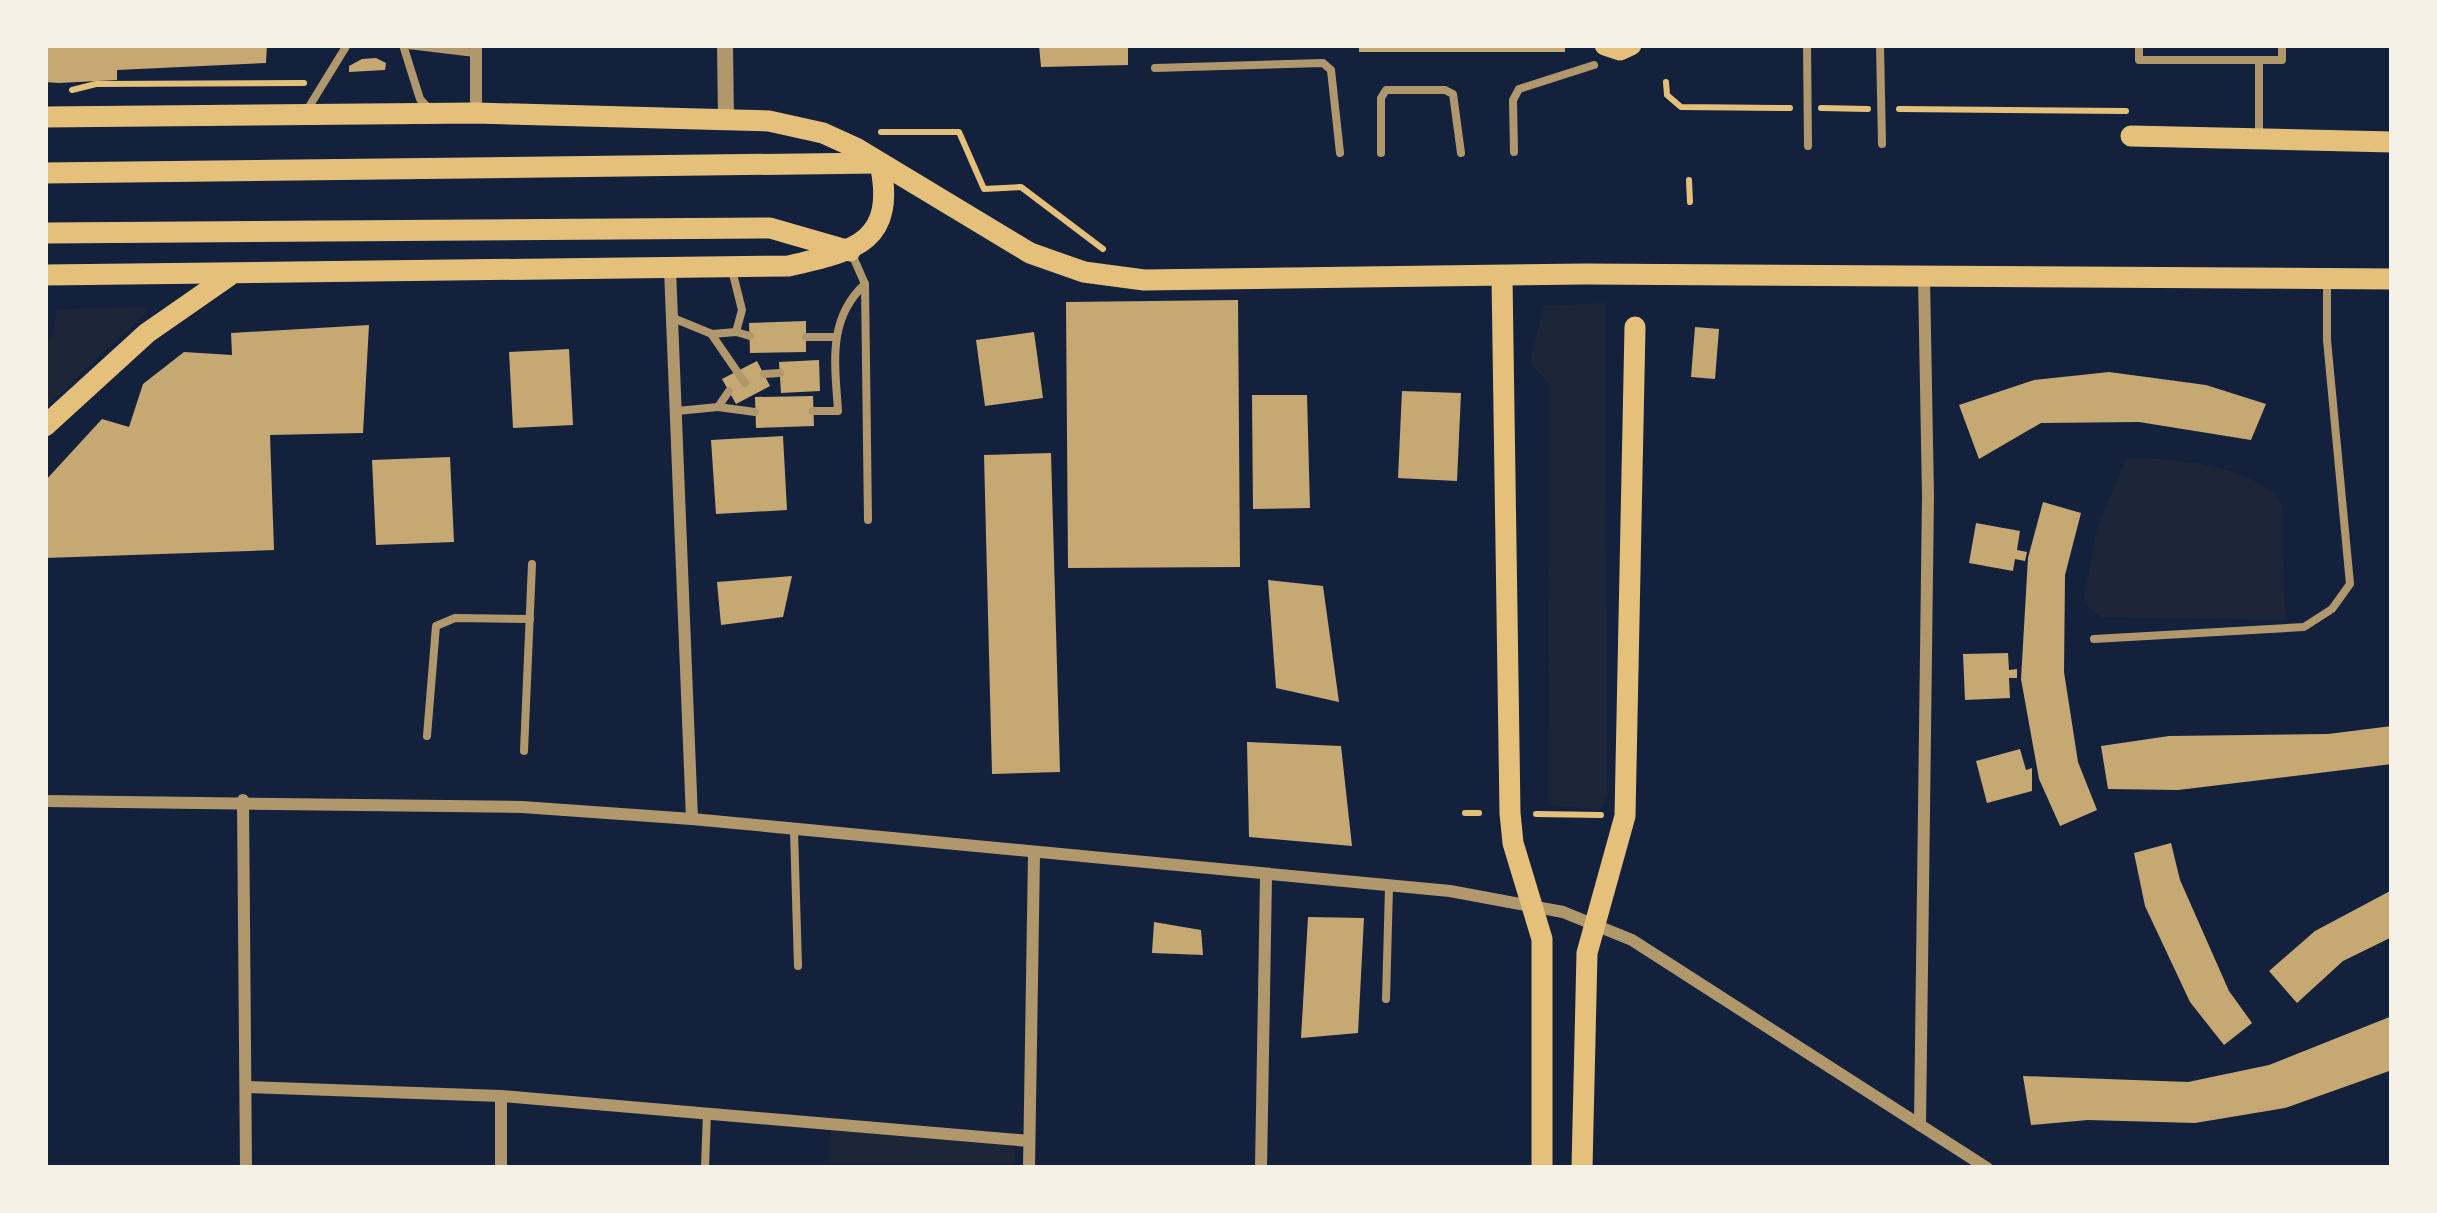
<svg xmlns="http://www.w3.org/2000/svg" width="2437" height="1213" font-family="Karla,sans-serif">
	<rect width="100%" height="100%" fill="#14213d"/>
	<g fill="#1d2539">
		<path d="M1605,303l2,492 -6,15 -53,-5 1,-421 -19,-22 14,-56z"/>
		<path d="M146,307v5l-101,96v-65l7,-7 5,-27z"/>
		<path d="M2126,459c43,-3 133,7 156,45l3,116 -183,-2 -19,-15 14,-74z"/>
		<path d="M830,1126l174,16 11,6v20h-186z"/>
	</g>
	<g fill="#c6a872">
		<path d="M45,45h222l-1,18 -149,7v10l-58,3 -14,-1z"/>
		<path d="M1039,45h89v20l-87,2z"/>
		<rect x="1359" y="45" width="206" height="7"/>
		<path d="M376,58l10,5 -1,7 -36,2v-6l13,-7z"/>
		<path d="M1238,300l2,267 -172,1 -2,-266z"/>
		<path d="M806,321v31l-56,1 -1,-30z"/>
		<path d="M369,325l-6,108 -93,2 4,115 -229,8v-77l57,-62 27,8 14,-43 41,-32 48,3 -1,-22z"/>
		<path d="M1695,327l24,2 -4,50 -24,-2z"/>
		<path d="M1034,332l9,66 -58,8 -9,-66z"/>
		<path d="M569,349l4,76 -60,3 -4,-76z"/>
		<path d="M819,360l1,31 -39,2 -2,-31z"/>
		<path d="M757,361l13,25 -34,18 -14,-25z"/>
		<path d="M2109,372l97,13 60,19 -15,36 -112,-18 -98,1 -62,36 -20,-54 75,-25z"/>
		<path d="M1402,391l59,2 -4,88 -59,-3z"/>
		<path d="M1252,395h55l3,113 -57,1z"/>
		<path d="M813,396l1,30 -58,2 -1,-31z"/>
		<path d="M783,436l4,74 -71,4 -5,-74z"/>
		<path d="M1051,453l9,319 -68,2 -8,-319z"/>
		<path d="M450,457l4,85 -78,3 -4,-85z"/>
		<path d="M2043,502l38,11 -16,62 -1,97 14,90 19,48 -37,16 -21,-47 -18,-100 7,-121z"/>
		<path d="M1976,523l44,8 -3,19 10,2 -2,9 -10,-2 -2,12 -44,-8z"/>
		<path d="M792,576l-9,41 -62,8 -4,-43z"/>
		<path d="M1268,580l55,6 16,116 -63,-14z"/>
		<path d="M2008,653l1,17 8,-1v9h-8l1,20 -45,2 -2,-46z"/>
		<path d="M2392,726v38l-214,26 -70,-1 -7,-43 68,-10 159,-2z"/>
		<path d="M1247,742l94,4 11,100 -103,-9z"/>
		<path d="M2020,749l6,21 6,-2v23l-45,12 -11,-42z"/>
		<path d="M2171,843l9,37 49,111 23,32 -28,22 -34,-43 -45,-96 -11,-53z"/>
		<path d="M2392,890v47l-49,24 -46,42 -28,-32 46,-40z"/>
		<path d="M1308,917l56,1 -6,115 -57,5z"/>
		<path d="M1154,922l47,8 2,25 -51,-2z"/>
		<path d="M2392,1016v54l-107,38 -90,15 -107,-3 -57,5 -8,-49 165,6 81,-17z"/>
	</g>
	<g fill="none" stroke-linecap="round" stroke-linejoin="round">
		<g stroke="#e5c07b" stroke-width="6">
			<path d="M1666,82l1,13 14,12 109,1"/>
			<path d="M72,90l24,-6 208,-1"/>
			<path d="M1821,108l47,1"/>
			<path d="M1899,109l227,2"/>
			<path d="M881,132h78l25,57 37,-2 82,62"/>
			<path d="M1689,180l1,22"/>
			<path d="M1465,813h14"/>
			<path d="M1536,814l65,1"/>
		</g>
		<g stroke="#b1986c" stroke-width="8">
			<path d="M403,45l17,54 9,10"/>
			<path d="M408,45l67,8"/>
			<path d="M1807,45l1,101"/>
			<path d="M1880,45l2,99"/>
			<path d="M2139,45v15h143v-15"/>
			<path d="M1155,68l168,-5 8,7 9,83"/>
			<path d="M307,110l40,-65"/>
			<path d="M2259,137v-77"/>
			<path d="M1514,152l-1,-52 6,-11 75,-24"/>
			<path d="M1381,153v-55l5,-8h59l8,4 8,59"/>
			<path d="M732,270l10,40 -6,22 14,4"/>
			<path d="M865,284l3,236"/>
			<path d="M673,318l39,16 24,-2"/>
			<path d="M712,335l33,48"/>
			<path d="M806,337h28"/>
			<path d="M764,374l16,-1"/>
			<path d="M718,407l37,5"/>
			<path d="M677,411l41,-4 11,-16"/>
			<path d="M813,411h25c-3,-47 -11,-92 27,-127l-14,-32"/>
			<path d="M2094,639l210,-12 28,-18 18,-25 -23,-244v-60"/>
			<path d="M427,736l9,-110 19,-8 75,1"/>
			<path d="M524,751l8,-187"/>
			<path d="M794,830l4,136"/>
			<path d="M1386,999l3,-112"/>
			<path d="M705,1168l2,-56"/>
		</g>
		<g stroke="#b1986c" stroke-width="12">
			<path d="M476,113v-68"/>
			<path d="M670,269l22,550"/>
			<path d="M243,800l3,368"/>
			<path d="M45,801l477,6 170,12 758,72 113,21 69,28 355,228"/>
			<path d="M247,1087l254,9 528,45"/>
			<path d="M501,1096v72"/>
			<path d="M1920,1125l8,-629 -4,-218"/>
			<path d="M1029,1168l5,-314"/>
			<path d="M1261,1168l5,-290"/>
		</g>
		<path stroke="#b1986c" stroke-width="16" d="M725,45l1,74"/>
		<g stroke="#e5c07b" stroke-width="21">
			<path d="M1605,45l15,5 11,-5"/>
			<path d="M1502,277l8,536 3,30 29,96v229"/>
			<path d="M1582,1168l5,-215 38,-137 10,-489"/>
		</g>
		<g stroke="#e5c07b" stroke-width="21">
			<path d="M45,117l431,-4 293,8 54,12 33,15 174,105 54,19 60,8 441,-6 807,5"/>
			<path d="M2131,136l261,6"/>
			<path d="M45,173l833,-10"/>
			<path d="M45,233l725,-5 80,23"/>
			<path d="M45,275l743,-9c65,-15 109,-22 92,-103"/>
			<path d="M45,426l102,-93 82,-57"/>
		</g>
	</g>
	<rect width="2437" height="1213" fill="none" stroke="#f6f1e7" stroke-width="96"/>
</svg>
